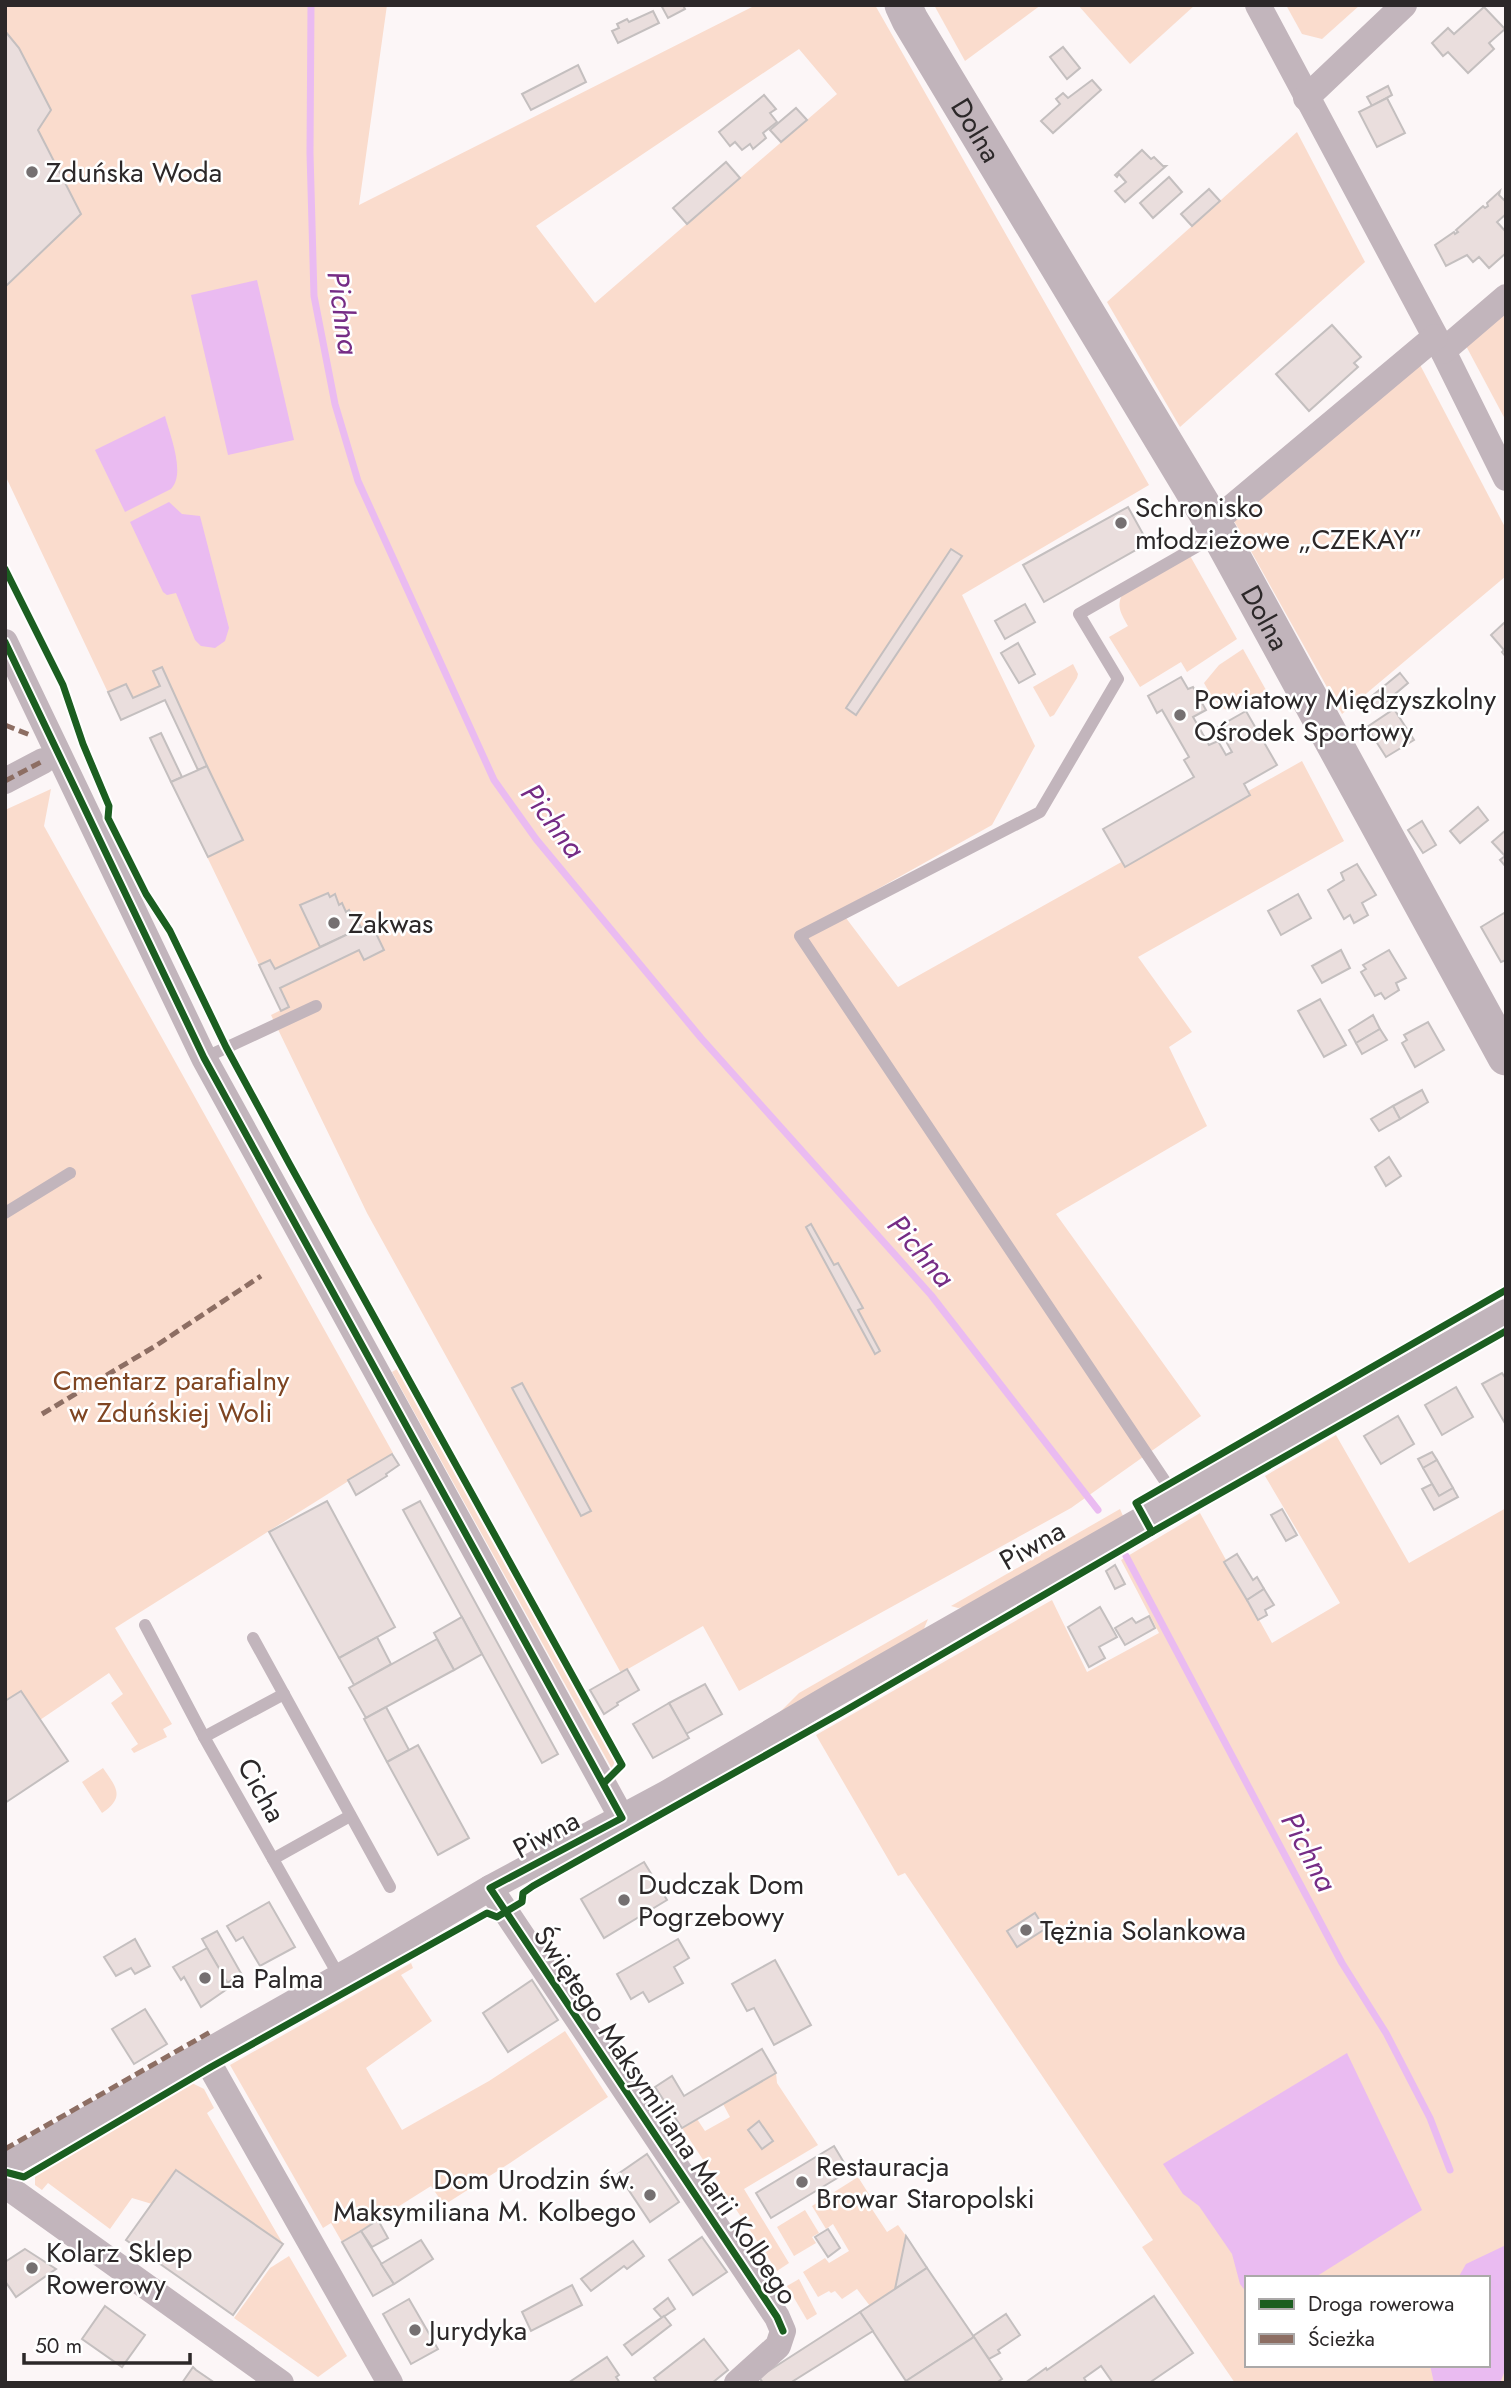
<svg xmlns="http://www.w3.org/2000/svg" width="1511" height="2388" font-family="Jost,sans-serif">
	<rect width="100%" height="100%" fill="#fcf6f7"/>
	<g fill="#fadccd" fill-rule="evenodd">
		<path d="M5,5h382l-28,200 397,-200h119l274,480 -187,110 73,151 -43,79 -152,85 58,77 404,-226 42,80 -206,116 54,75 -23,15 38,79 -151,88 145,202 -130,92 -332,183 -36,-65 -82,47 -254,-460 -96,-198 10,-5 -110,-228 26,-12 -32,-70 -44,20 -116,-245zM799,49l38,45 -242,209 -59,-77z"/>
		<path d="M934,5h107l-76,56z"/>
		<path d="M1078,5h117l-65,59z"/>
		<path d="M1286,5h74l-38,34 -20,-5z"/>
		<path d="M1297,132l68,130 -185,165 -73,-125z"/>
		<path d="M1506,307v114l-41,-77z"/>
		<path d="M1418,361l88,168v47l-164,138 -109,-195z"/>
		<path d="M1189,554l48,85 -50,33 -6,-10 -41,25 -31,-50 19,-11c-6,-11 -12,-19 -6,-31z"/>
		<path d="M1243,649l23,41c-36,21 -39,34 -62,-7l15,-18z"/>
		<path d="M1073,664l5,10 -1,4 -23,37 -4,2 -17,-30z"/>
		<path d="M51,789l-7,37 349,627 -278,175 57,96 -9,5 4,8 -33,16 -3,-4 7,-5 -27,-41 12,-9 -14,-21 -69,47 -19,-29 -16,10v-891z"/>
		<path d="M397,1369l218,392 -3,8 -220,-397z"/>
		<path d="M1336,1435l73,128 97,-55v875h-271l-93,-136 11,-7 -248,-367 -7,3 -82,-141 236,-135 35,72 72,-39 -38,-73 79,-47 72,130 68,-40 -75,-127zM1247,2278h241v87h-241z"/>
		<path d="M1120,1509l3,7 -158,91 -7,1 -7,-2z"/>
		<path d="M928,1619l-5,12 -145,83 21,-21z"/>
		<path d="M103,1768c13,19 23,29 -1,45l-20,-31z"/>
		<path d="M411,1963l2,5 -12,7 31,46 -66,47 36,62 87,-49 76,-50 43,66 -98,66 -66,42 -13,-19 -89,56 -11,-19 -8,5 -93,-163z"/>
		<path d="M776,2073l1,10 41,62 -74,44 45,74 -12,8 -95,-143 15,-9 8,12 25,-14 -7,-13z"/>
		<path d="M192,2083l12,6 10,19 -7,5 76,131 -106,-74 -25,34 -20,-6 -22,31 -62,-46 -6,7 -7,-5v-10z"/>
		<path d="M858,2177l14,22 -4,4 19,29 11,-7 8,11 -11,53 -25,17 -13,-17 -15,10 -7,-8 -4,2 -2,-2 -11,6 -15,-25 22,-14 4,5 20,-12 -16,-27 -7,5 -14,-23z"/>
		<path d="M805,2210l14,23 -7,4 4,6 -22,13 -17,-29z"/>
		<path d="M289,2256l58,100 -29,21 -84,-59 36,-50z"/>
		<path d="M799,2279l18,35 -10,6 -20,-34z"/>
	</g>
	<g fill="#eabbf1">
		<path d="M257,280l37,160 -66,15 -37,-160z"/>
		<path d="M165,416c5,19 21,58 6,73l-46,23 -30,-62z"/>
		<path d="M169,502l13,12 18,2 29,112 -4,13 -10,7 -14,-2 -6,-6 -19,-47 -9,2 -4,-3 -33,-70z"/>
		<path d="M1347,2053l75,157 -108,68h-67v15l-7,-9 -8,-30 -33,-48 -16,-12 -20,-30z"/>
		<path d="M1506,2245v123l-6,15h-66l-4,-18h58v-87h-30l8,-14z"/>
	</g>
	<g fill="none" stroke-linecap="round" stroke-linejoin="round">
		<g stroke="#eabbf1" stroke-width="7">
			<path d="M311,5l-1,148 4,143 21,108 23,77 136,299 42,59 165,199 230,257 167,215"/>
			<path d="M1126,1556l216,407 44,70 44,85 20,52"/>
		</g>
	</g>
	<g fill="#eadedd" stroke="#c4bfbf" stroke-width="2">
		<path d="M661,5h22l2,4 -17,9z"/>
		<path d="M1484,7l21,22 -16,14 5,6 -26,24 -20,-21 -5,4 -11,-13 16,-15 6,6z"/>
		<path d="M653,11l6,12 -41,20 -6,-12 7,-3 -2,-4 10,-5 2,3z"/>
		<path d="M5,31l14,17 32,62 -13,20 43,84 -76,73z"/>
		<path d="M1063,47l17,21 -13,11 -17,-22z"/>
		<path d="M578,65l8,17 -55,28 -9,-16z"/>
		<path d="M1092,80l9,10 -48,43 -12,-12 19,-17 -4,-5 7,-6 5,5z"/>
		<path d="M1388,86l4,9 -20,11 -5,-9z"/>
		<path d="M764,95l12,14 -6,4 7,9 -14,11 3,5 -13,11 -3,-5 -8,6 -7,-8 -5,4 -11,-14z"/>
		<path d="M1387,98l18,35 -28,14 -18,-35z"/>
		<path d="M796,108l11,12 -26,22 -11,-12z"/>
		<path d="M1142,150l9,9 3,-2 9,9h3l-41,36 -10,-11 11,-9 -7,-8 -2,3 -2,-2z"/>
		<path d="M726,162l14,16 -53,46 -14,-16z"/>
		<path d="M1169,177l13,15 -29,26 -13,-15z"/>
		<path d="M1209,189l11,12 -28,25 -11,-12z"/>
		<path d="M1500,191l-1,4 7,7v12l-9,8 9,10v21l-17,15 -10,-11 -6,5 -6,-7 -21,11 -11,-21 19,-13 1,2 3,-2 -2,-2 27,-24 2,2 3,-2 -1,-3z"/>
		<path d="M1332,325l29,32 -7,6 4,4 -49,44 -33,-37z"/>
		<path d="M1128,507l20,36 -104,59 -21,-37z"/>
		<path d="M951,549l11,7 -106,159 -10,-7z"/>
		<path d="M1025,604l10,18 -30,17 -10,-18z"/>
		<path d="M1505,622h1v35l-4,-5 2,-2 -13,-15z"/>
		<path d="M1018,643l17,31 -16,9 -18,-30z"/>
		<path d="M162,667l45,99 -9,4 -33,-70 -44,20 -13,-28 18,-8 7,14 27,-12 -7,-15z"/>
		<path d="M1400,673l8,10 -32,27 -9,-10z"/>
		<path d="M1181,677l7,12 5,-2 13,23 -13,7 16,28 9,-4 8,14 6,-3 -14,-25 28,-16 31,54 -33,19 6,11 -125,72 -22,-38 91,-52 -10,-17 5,-3 -27,-47 -5,3 -9,-17z"/>
		<path d="M1394,709l20,31 -28,17 -19,-30z"/>
		<path d="M161,733l21,44 -11,5 -21,-44z"/>
		<path d="M207,766l36,74 -35,17 -37,-75z"/>
		<path d="M1478,807l10,13 -28,23 -10,-12z"/>
		<path d="M1422,821l14,24 -13,8 -15,-23z"/>
		<path d="M1506,830v37l-6,-7 5,-4 -13,-14z"/>
		<path d="M1357,864l19,31 -14,8 6,12 -14,8 -4,-8 -6,4 -16,-29 16,-10 -3,-7z"/>
		<path d="M328,893l2,4 5,-3 4,11 3,-2 4,9 3,-2 4,8 3,-1 5,11 -41,19 -20,-42z"/>
		<path d="M1298,894l13,24 -30,17 -13,-24z"/>
		<path d="M1504,913l2,3v44l-5,2 -20,-35z"/>
		<path d="M371,923l13,27 -20,10 -5,-10 -79,38 9,19 -8,4 -22,-46 11,-5 5,9z"/>
		<path d="M1341,950l9,18 -28,15 -10,-17z"/>
		<path d="M1389,950l17,28 -10,5 3,7 -14,9 -4,-6 -6,3 -14,-24 5,-3 -3,-4z"/>
		<path d="M1320,999l26,46 -22,12 -26,-46z"/>
		<path d="M1373,1015l7,14 -24,14 -7,-13z"/>
		<path d="M1428,1022l16,28 -29,17 -13,-24 5,-3 -3,-5z"/>
		<path d="M1380,1029l7,11 -25,14 -6,-11z"/>
		<path d="M1422,1090l6,12 -28,17 -7,-13z"/>
		<path d="M1393,1106l7,13 -21,12 -8,-12z"/>
		<path d="M1389,1157l12,19 -15,10 -11,-19z"/>
		<path d="M811,1224l23,41 4,-2 25,45 -5,2 22,41 -5,3 -69,-127z"/>
		<path d="M1502,1373l4,6v46l-24,-41z"/>
		<path d="M522,1383l69,128 -10,5 -69,-128z"/>
		<path d="M1456,1387l17,30 -31,18 -17,-30z"/>
		<path d="M1398,1416l16,28 -33,20 -17,-28z"/>
		<path d="M1432,1452l5,8 -14,8 -5,-9z"/>
		<path d="M392,1454l7,11 -13,9 1,2 -31,19 -8,-15z"/>
		<path d="M1437,1460l16,28 -14,8 -16,-28z"/>
		<path d="M1432,1484l7,12 14,-8 5,9 -24,13 -12,-21z"/>
		<path d="M327,1501l68,126 -56,31 -70,-126z"/>
		<path d="M420,1501l138,253 -16,9 -139,-253z"/>
		<path d="M1282,1509l15,26 -11,6 -15,-26z"/>
		<path d="M1237,1554l16,26 4,-3 7,12 -17,11 -23,-38z"/>
		<path d="M1115,1565l10,19 -10,5 -9,-18z"/>
		<path d="M1264,1589l10,16 -9,5 2,5 -9,5 -11,-20z"/>
		<path d="M1100,1607l17,30 -18,10 6,11 -16,9 -21,-40z"/>
		<path d="M1149,1616l6,12 -30,17 -10,-17 17,-10 4,5z"/>
		<path d="M462,1617l20,37 -28,16 -20,-37z"/>
		<path d="M377,1637l14,27 -37,21 -15,-27z"/>
		<path d="M437,1639l17,31 -88,48 -17,-30z"/>
		<path d="M627,1669l12,21 -22,13 1,2 -14,9 -14,-24z"/>
		<path d="M705,1684l17,30 -36,20 -17,-31z"/>
		<path d="M21,1691l47,70 -63,42v-102z"/>
		<path d="M669,1703l20,35 -36,20 -20,-34z"/>
		<path d="M386,1707l23,43 -22,12 -23,-43z"/>
		<path d="M418,1745l51,93 -31,17 -51,-93z"/>
		<path d="M644,1862l23,38 -63,38 -23,-39z"/>
		<path d="M269,1902l26,45 -35,19 -17,-29 -7,4 -9,-15z"/>
		<path d="M1035,1913l10,16 -28,18 -10,-16z"/>
		<path d="M217,1931l25,44 -15,8 -25,-44z"/>
		<path d="M135,1939l15,27 -15,8 -4,-6 -15,8 -12,-19z"/>
		<path d="M678,1939l11,19 -15,9 9,16 -34,19 -6,-10 -12,7 -14,-25z"/>
		<path d="M207,1948l23,39 -29,20 -17,-30 -3,3 -8,-13z"/>
		<path d="M775,1960l36,65 -37,20 -20,-37 -7,3 -15,-27z"/>
		<path d="M532,1980l26,40 -50,32 -25,-39z"/>
		<path d="M145,2009l22,35 -33,20 -22,-35z"/>
		<path d="M762,2049l14,24 -94,55 -27,-41 17,-11 12,20z"/>
		<path d="M759,2121l14,20 -11,8 -14,-19z"/>
		<path d="M834,2146l15,25 -78,47 -15,-25z"/>
		<path d="M647,2154l32,48 -29,20 -32,-48z"/>
		<path d="M176,2170l107,74 -50,71 -107,-75z"/>
		<path d="M378,2220l10,18 -16,9 -11,-16z"/>
		<path d="M828,2229l12,19 -12,9 -13,-20z"/>
		<path d="M361,2231l33,53 -21,12 -31,-54z"/>
		<path d="M906,2236l21,32 -32,21z"/>
		<path d="M702,2237l25,35 -34,23 -24,-35z"/>
		<path d="M421,2240l12,19 -39,25 -13,-20z"/>
		<path d="M633,2241l11,15 -17,13 -3,-3 -33,25 -10,-12z"/>
		<path d="M25,2249l31,20 -40,28 -11,-16v-19z"/>
		<path d="M927,2268l47,69 -68,44 -46,-69z"/>
		<path d="M572,2285l10,20 -51,26 -9,-19z"/>
		<path d="M1154,2296l39,57 -44,30h-36l-12,-17 -17,12 3,5h-62l21,-15 1,2z"/>
		<path d="M668,2298l7,11 -13,9 -8,-9z"/>
		<path d="M409,2299l29,50 -27,15 -28,-50z"/>
		<path d="M105,2306l40,29 -23,32 -40,-28z"/>
		<path d="M860,2312l13,19 -83,52h-27l-4,-6z"/>
		<path d="M1006,2314l14,21 -22,15 2,3 -11,6 -16,-23z"/>
		<path d="M664,2316l7,9 -39,30 -8,-10z"/>
		<path d="M974,2337l28,42 -6,4h-89l-1,-2z"/>
		<path d="M704,2339l24,31 -16,13h-54l-4,-5z"/>
		<path d="M607,2357l12,18 -3,2 4,6h-52z"/>
		<path d="M193,2367l3,3 19,13h-33z"/>
	</g>
	<g fill="none" stroke-linecap="round" stroke-linejoin="round">
		<g stroke="#c2b5bc" stroke-width="12">
			<path d="M204,1058l112,-52"/>
			<path d="M5,1213l65,-40"/>
			<path d="M1177,1499l-377,-563 240,-124 78,-133 -39,-65 138,-79"/>
			<path d="M145,1625l59,112 135,239"/>
			<path d="M253,1638l137,249"/>
			<path d="M204,1737l80,-43"/>
			<path d="M273,1859l77,-43"/>
		</g>
		<g stroke="#c2b5bc" stroke-width="26">
			<path d="M1258,5l185,346 63,127"/>
			<path d="M1306,98l98,-93"/>
			<path d="M1443,351l63,-54"/>
			<path d="M1213,523l222,-186"/>
			<path d="M5,642l199,416 418,760"/>
			<path d="M5,781l38,-20"/>
			<path d="M490,1888l287,429 6,14 -5,15 -41,37"/>
			<path d="M203,2053l187,330"/>
			<path d="M5,2166l353,-200 132,-78 177,-95 165,-97 674,-384"/>
			<path d="M5,2181l8,10 268,192"/>
		</g>
		<path stroke="#c1b4bb" stroke-width="37" id="s1" d="M903,5l7,15 309,513 287,524"/>
		<g stroke="#8d6e63" stroke-width="5" stroke-dasharray="10 5" stroke-linecap="butt">
			<path d="M5,725l25,10"/>
			<path d="M5,781l38,-20"/>
			<path d="M42,1414l115,-69 104,-69"/>
			<path d="M5,2149l207,-118"/>
		</g>
		<g stroke="#fff" stroke-width="11">
			<g id="cycleway">
				<path d="M5,569l58,116 20,59 26,62 -1,12 38,76 24,37 56,116 64,118 332,600 -18,18"/>
				<path d="M5,642l199,416 418,760 -132,70 287,429 6,14"/>
				<path d="M1152,1532l-16,-29 370,-213"/>
				<path d="M5,2172l19,5 187,-110 276,-154 10,4 25,-15 1,-9 10,-7 308,-173 311,-181 354,-201"/>
			</g>
		</g>
		<use href="#cycleway" stroke="#1b5e20" stroke-width="7"/>
	</g>
	<g fill="#757071" stroke="#fff" stroke-width="2.5">
		<circle cx="32" cy="172" r="7"/>
		<circle cx="1121" cy="523" r="7"/>
		<circle cx="1180" cy="715" r="7"/>
		<circle cx="334" cy="923" r="7"/>
		<circle cx="624" cy="1900" r="7"/>
		<circle cx="1026" cy="1930" r="7"/>
		<circle cx="205" cy="1978" r="7"/>
		<circle cx="802" cy="2182" r="7"/>
		<circle cx="650" cy="2195" r="7"/>
		<circle cx="32" cy="2268" r="7"/>
		<circle cx="415" cy="2330" r="7"/>
	</g>
	<g text-anchor="middle" stroke-width="5" stroke-linejoin="round" paint-order="stroke">
		<g font-size="28" fill="#2c2829" stroke="#fff">
			<text dy="10" stroke="none"><textPath href="#s1" startOffset="145">Dolna</textPath></text>
			<text dy="10" stroke="none"><textPath href="#s1" startOffset="712">Dolna</textPath></text>
			<text transform="translate(1032 1545) rotate(-30)" y="10">Piwna</text>
			<text transform="translate(262 1790) rotate(61)" y="10">Cicha</text>
			<text transform="translate(546 1834) rotate(-28)" y="10">Piwna</text>
			<text transform="translate(666 2115) rotate(56)" y="10">Świętego Maksymiliana Marii Kolbego</text>
		</g>
		<g font-size="28" fill="#2c2829" stroke="#fff" text-anchor="start">
			<text x="46" y="182">Zduńska Woda</text>
			<text x="1135" y="517">Schronisko<tspan x="1135" dy="32">młodzieżowe „CZEKAY”</tspan></text>
			<text x="1194" y="709">Powiatowy Międzyszkolny<tspan x="1194" dy="32">Ośrodek Sportowy</tspan></text>
			<text x="348" y="933">Zakwas</text>
			<text x="638" y="1894">Dudczak Dom<tspan x="638" dy="32">Pogrzebowy</tspan></text>
			<text x="1040" y="1940">Tężnia Solankowa</text>
			<text x="219" y="1988">La Palma</text>
			<text x="816" y="2176">Restauracja<tspan x="816" dy="32">Browar Staropolski</tspan></text>
			<text x="636" y="2189" text-anchor="end">Dom Urodzin św.<tspan x="636" dy="32">Maksymiliana M. Kolbego</tspan></text>
			<text x="46" y="2262">Kolarz Sklep<tspan x="46" dy="32">Rowerowy</tspan></text>
			<text x="429" y="2340">Jurydyka</text>
		</g>
		<g font-size="28" fill="#7f4522" stroke="#fff">
			<text x="171" y="1390">Cmentarz parafialny<tspan x="171" dy="32">w Zduńskiej Woli</tspan></text>
		</g>
		<g font-size="30" font-style="italic" fill="#762c85" stroke="#fff">
			<text transform="translate(343 313) rotate(82)" y="10">Pichna</text>
			<text transform="translate(553 821) rotate(53)" y="10">Pichna</text>
			<text transform="translate(921 1251) rotate(49)" y="10">Pichna</text>
			<text transform="translate(1309 1852) rotate(62)" y="10">Pichna</text>
		</g>
	</g>
	<rect width="1511" height="2388" fill="none" stroke="#2c2829" stroke-width="14"/>
	<rect x="1245" y="2276" width="245" height="91" fill="#ffffff" stroke="#aba9a9" stroke-width="2"/>
	<rect x="1259" y="2299" width="35" height="10" fill="#1b5e20" stroke="#aba9a9" stroke-width="2"/>
	<text x="1308" y="2311" font-size="21" fill="#2c2829">Droga rowerowa</text>
	<rect x="1259" y="2334" width="35" height="10" fill="#8d6e63" stroke="#aba9a9" stroke-width="2"/>
	<text x="1308" y="2346" font-size="21" fill="#2c2829">Ścieżka</text>
	<path d="M24 2353v10h166v-10" fill="none" stroke="#2c2829" stroke-width="3.5"/>
	<text x="35" y="2353" font-size="21" fill="#2c2829" stroke="#ffffff" stroke-width="5" paint-order="stroke">50 m</text>
</svg>
